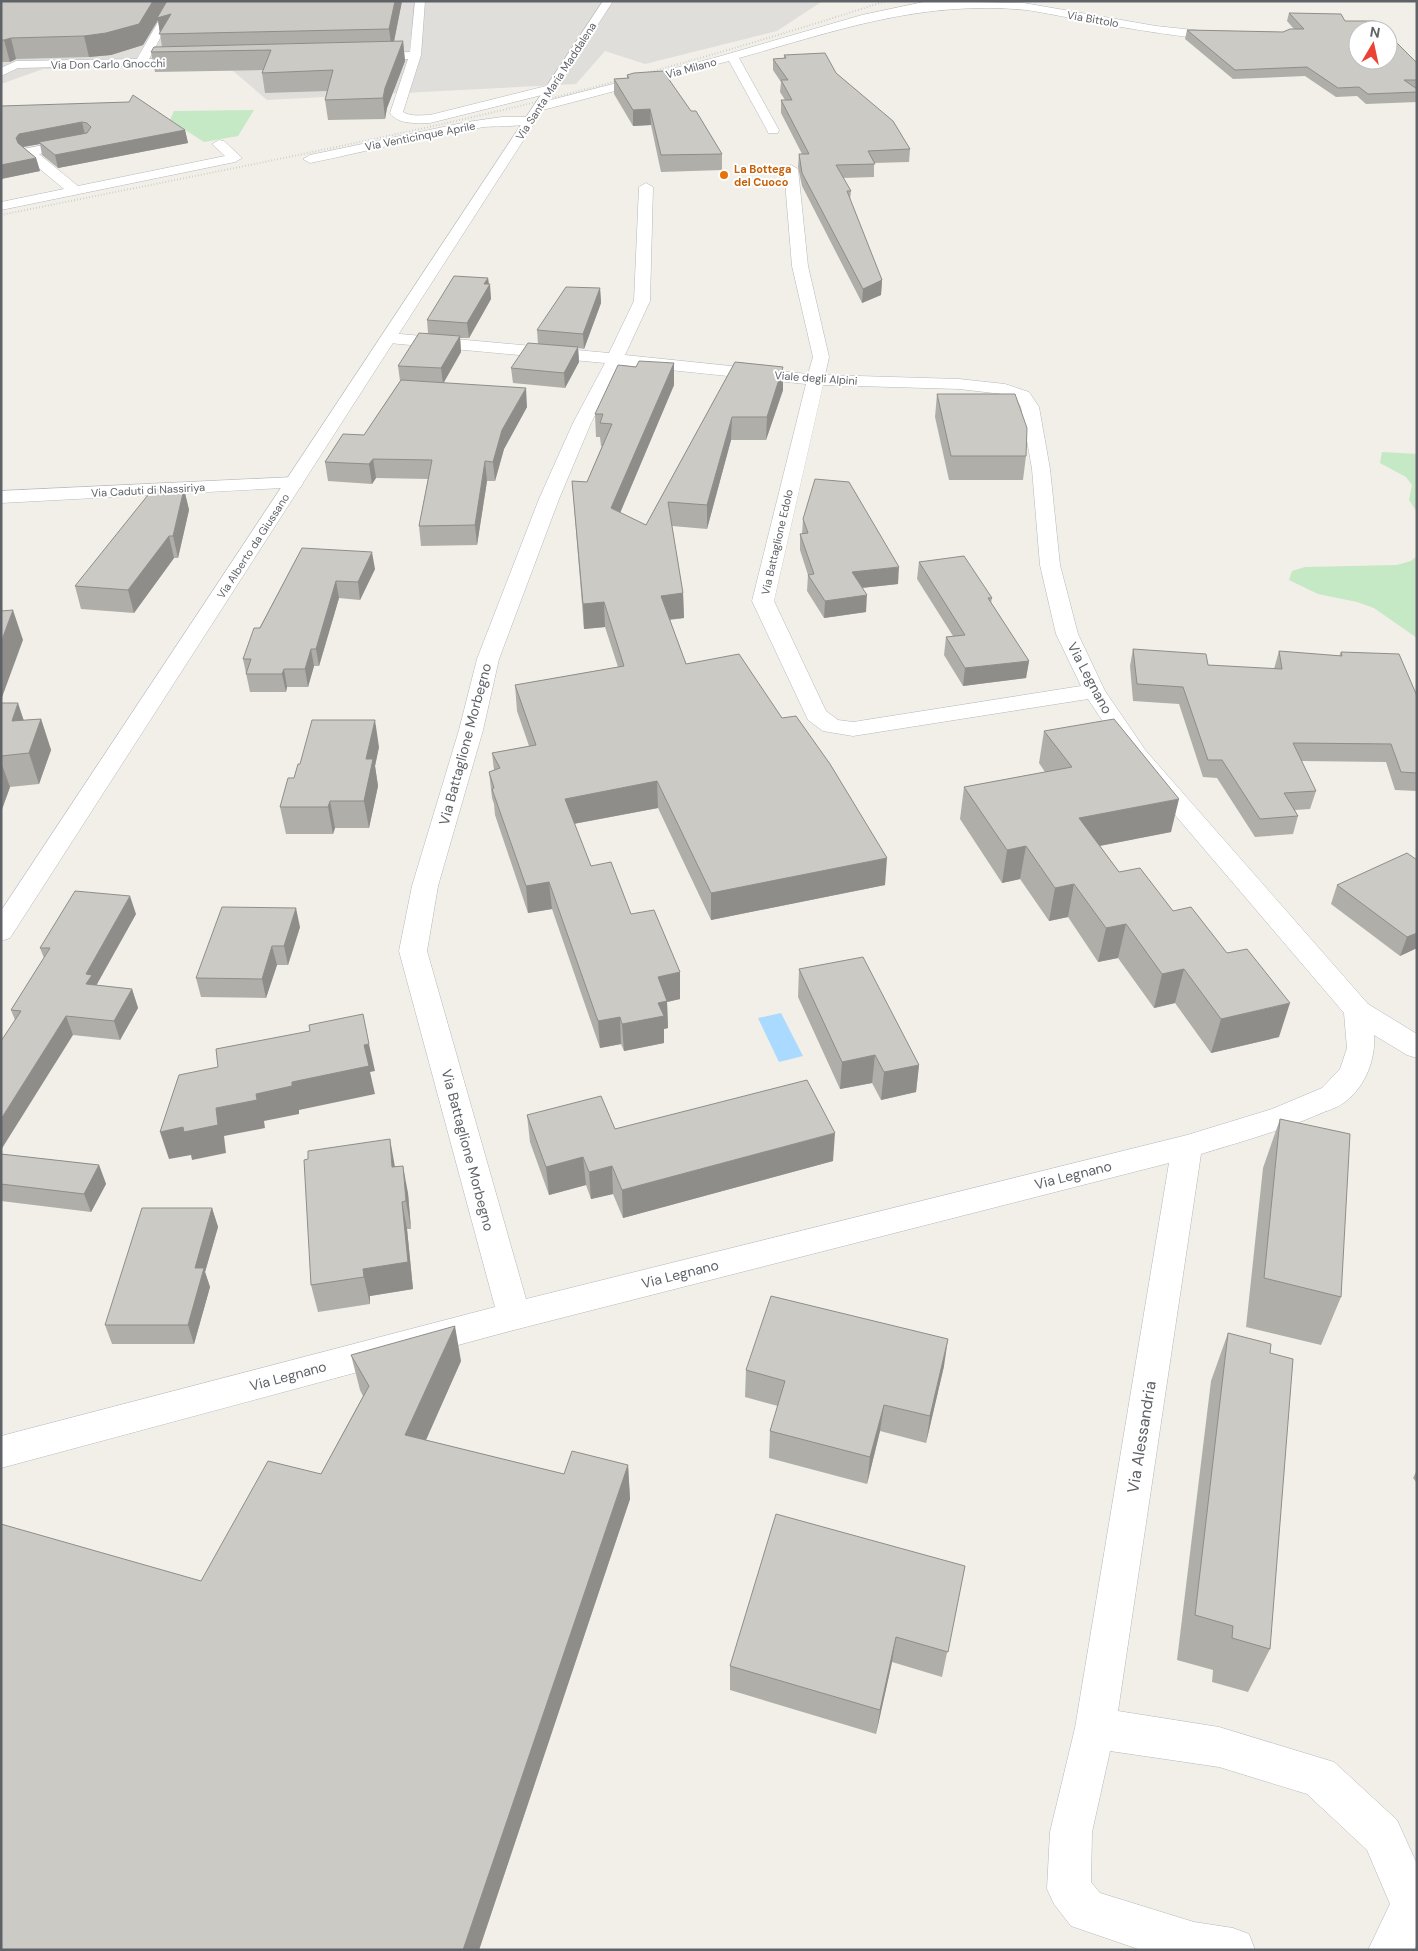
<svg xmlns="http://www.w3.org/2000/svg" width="1418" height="1951" font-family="'DM Sans',sans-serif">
	<rect width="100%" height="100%" fill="#f1efe8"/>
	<path fill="#e0deda" d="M1,1h748l72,1 -44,29 -132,33 -40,-13 -29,33 -309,16 -41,-35 -183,4 -42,15z"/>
	<g fill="#c5e8c5">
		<path d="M254,110l-16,26 -34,6 -34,-22 4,-9z"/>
		<path d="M1382,452l35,2v58l-8,-12 3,-15 -6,-8 -26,-14z"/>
		<path d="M1417,556v82l-43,-30 -17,-6 -39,-8 -29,-14 3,-9 13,-4 92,-2 14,-4z"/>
	</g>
	<path fill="#aadaff" d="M781,1013l22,43 -24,6 -21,-44z"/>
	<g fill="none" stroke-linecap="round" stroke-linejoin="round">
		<g stroke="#b5b8bc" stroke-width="1">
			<g id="minor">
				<path d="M170,1h10l-31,58h41l4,1 2,2 -2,2 -176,4 -17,8v-8l15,-7 121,-2z"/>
				<path d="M415,1h10l-4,54 -18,57c8,5 18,3 27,3l120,-30 6,4 -2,3 -124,31c-14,0 -31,2 -40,-10l18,-54 -40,1 -6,-3 6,-3 42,-2z"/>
				<path d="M928,1l96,2 132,23 66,7 6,3c-12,12 -174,-22 -201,-26 -106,-10 -188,20 -288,48l40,72 -1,3h-10l-1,-3 -38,-69 -190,50 -6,-4 2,-3 179,-46 148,-43z"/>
				<path d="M502,117h28l6,4c-5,6 -41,5 -52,6 -58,9 -116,24 -174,36l-7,-4 7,-4 157,-33z"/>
				<path d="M76,139l7,4 -2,3 -42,8 39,32 147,-30 -13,-12 7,-4 5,1 18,17 -7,4 -234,48v-8l63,-13 -41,-34 -2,-3 2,-3z"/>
				<path d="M791,165l7,4 10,97 21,91 -4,18 134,4 46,5 24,8 10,15 11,62 10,96 18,69 27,57 41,60 222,253 49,30v24l-10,-3 -33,-20c2,25 -10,55 -32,69 -7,5 -17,7 -25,11 -37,16 -77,27 -116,39l-83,557 101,16 115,35 63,58 20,44v80l-3,6h-46l22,-46 -23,-54 -60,-56 -88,-27 -109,-16 -18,81 -1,50 9,11 94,29 39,6 16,6 6,16h-114l-70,-24 -17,-22 -7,-15 3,-57 25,-104 94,-565 -655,167 -513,138v-32l494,-129 -96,-356 13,-65 47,-156 18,-71 62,-160 34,-76 32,-60 -216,-20 -6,-2 -2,-3 2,-3 6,-2 220,20 25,-52 5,-114 7,-4 7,4 -3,114 -25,54 183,19 5,-17 -21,-91 -8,-97zM621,365l185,19 -54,217 56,119 15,11 30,5 235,-37 41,62 215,252 3,35 -7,21 -18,19 -50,21 -85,26 -661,164 -99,-348 11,-65 45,-156 16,-71 60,-160 32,-76zM823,385l136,4 43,5 15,6 4,7 11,62 8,96 16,69 25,52 -228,36 -15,-2 -12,-9 -52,-110z"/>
				<path d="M294,477l7,2 2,4 -2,4 -300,16v-12z"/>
			</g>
		</g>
		<g stroke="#b5b8bc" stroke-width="1">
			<path id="tertiary" d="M603,1h10l-603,937 -9,3v-30z"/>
		</g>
		<use href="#minor" fill="#fff" fill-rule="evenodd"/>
		<use href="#tertiary" fill="#fff" fill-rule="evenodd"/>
		<path stroke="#b6b7b8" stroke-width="2" stroke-dasharray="0.5 2.5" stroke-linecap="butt" d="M1,215c167,-34 336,-66 502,-105 129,-31 257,-68 383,-109"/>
	</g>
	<g fill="#afaea9">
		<path d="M1,1h401l-8,41 9,-1 2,20 -18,47 -2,11 -57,1 -3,-20 2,-9 -62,2 -3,-20 1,-3 -108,2 -4,-20 11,-5 -4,-27 -15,25 -32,10 -22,2 -73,2 -6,3h-9z"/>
		<path d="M1289,13l56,8 72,42v39l-51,2 -9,-8 -21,1 -31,-21 -72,3 -48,-40 2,-9 96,2 11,-3 -7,-8z"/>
		<path d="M784,55l52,18 74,76 -1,13 -35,1v14l-31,1 8,13 -1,9 32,80 -1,15 -19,8 -60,-117 -4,-19 1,-13h3l-21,-41v-13h4l-5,-8 1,-10 -8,-12v-11l11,-1z"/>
		<path d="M627,75l64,36 31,43v16l-61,2 -10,-47 -18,1 -19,-32v-15l13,-1z"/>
		<path d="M1,106l184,24 3,13 -130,25 -16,-13 -2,-11 -17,3 13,11 4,13 -39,8z"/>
		<path d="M488,278l3,21 -22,39h-9l1,14 -18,31 84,24 -23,42 -9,32h-8l-10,64 -56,1 -2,-20 9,-47 -52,-1 -4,6 -44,-3 -3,-19 39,-27 36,-54 -2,-15 30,-33 -1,-13z"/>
		<path d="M600,288l1,15 -17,46 -6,-1 1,14 -14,26 -52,-5 -2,-15 27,-24 -1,-14z"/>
		<path d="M735,362l48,5v23l-17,50h-35l-24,89 -35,-3 11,67 1,25 -14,2 16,44 199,221 -174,35 -53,-112 -84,16 17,42 40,48 49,85 -13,3 1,26 -4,1v14l-40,8 -3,-7 -21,4 -48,-139 -24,4 -33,-98 -1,-11 -2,-6 -3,-26 5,-2 -2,-17 37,-7 -12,-35 -2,-26 103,-18 -13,-40 -21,2 -12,-148 15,1 15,-36h-1l-1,-9h-4l-1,-23 41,-47 38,-4v22l-54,128 26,12z"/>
		<path d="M937,394l89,62 -3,24h-74l-14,-63z"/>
		<path d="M184,489l5,21 -11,48h-4l-40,55 -53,-4 -6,-23z"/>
		<path d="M803,519l95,65 -36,4 4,24 -42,6 -17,-27 1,-16 -8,-25v-16h2z"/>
		<path d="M302,548l73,21 -15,31 -21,-2 -20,68h-5l-6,21h-21l-1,5h-36l-7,-33z"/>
		<path d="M919,562l73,36 -1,5 38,58 -3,17 -63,8 -19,-31 2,-18 7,-1 -36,-57z"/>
		<path d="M1133,649l75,16 66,4 5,-18 60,5 2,-4 76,44v95l-22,-1 -9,-28 -85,-1 15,30 -6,18 -15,1 3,6 -5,18 -38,3 -38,-59 -14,-1 -24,-73 -46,-3 -3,-35z"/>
		<path d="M1,703l23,17 17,-1 10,31 -12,34 -29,3 -9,25z"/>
		<path d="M1044,731l127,101 -71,14 19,26 54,39 106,126 -68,16 -36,-50 -21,5 -36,-50 -20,4 -30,-45 -19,4 -29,-42 -18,4 -42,-64 4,-32 81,-15 -6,-9z"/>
		<path d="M379,747l-4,19 3,20 -9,42h-34l-2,6h-47l-6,-27 20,-43z"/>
		<path d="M1417,860v88l-17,8 -69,-52 6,-19z"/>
		<path d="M136,914l-40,71 36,4 6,19 -18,32 -47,-5 -58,-15 -4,-10 33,-52 -4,-10z"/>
		<path d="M300,927l-12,38h-11l-11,33 -65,-1 -5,-19z"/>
		<path d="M799,969l120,96 -3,27 -35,8 -9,-17 -32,6 -42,-92z"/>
		<path d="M527,1115l88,14 218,32 -210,57 -10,-24 -22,5 -5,-14 -37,10 -19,-53z"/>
		<path d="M1280,1119l61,178 -20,48 -75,-18 17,-159z"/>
		<path d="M1,1154l98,11 7,19 -15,28 -90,-11z"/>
		<path d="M395,1167l13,26 3,36h-4l6,60 -43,7v8l-52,8 -7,-27z"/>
		<path d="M212,1208l6,19 -13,45 5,15 -16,57h-82l-7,-19z"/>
		<path d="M1228,1333l42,20v296l-22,43 -36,-10 1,-12 -36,-10 34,-279z"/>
		<path d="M351,1355l110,6 -35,79 138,34 64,-9 2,34 -151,451h-478l200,-369 120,-107 42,-78 -3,-6z"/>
		<path d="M944,1366l-18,77 -46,-12 -13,53 -98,-26 1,-27 8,-25 -33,-9 1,-27z"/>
		<path d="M1417,1470v13l-4,-5z"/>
		<path d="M965,1566l-23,111 -50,-15 -16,72 -146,-44v-24z"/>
	</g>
	<g fill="#8f8d8a">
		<path d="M153,1h16l2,13 -11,20 -2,-14 -15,25 -32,10 -22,2 -5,-21z"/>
		<path d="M395,1h7l-10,50 -3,-22z"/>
		<path d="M11,38l5,21 -6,3 -6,-22z"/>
		<path d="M403,41l2,20 -18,47 -2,11 -2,-21 2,-10z"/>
		<path d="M650,109l1,16 -18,1v-16z"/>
		<path d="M82,122l3,13 -46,7 1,2 -17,3 -4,4 -3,-13 3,-4z"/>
		<path d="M185,130l3,13 -130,25 -3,-13z"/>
		<path d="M36,158l4,13 -39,8v-14z"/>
		<path d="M488,278l1,8 1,-2 1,15 -22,39 -2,-15 17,-39z"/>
		<path d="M882,280l-1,15 -19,8 1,-14z"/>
		<path d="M600,288l1,15 -17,46 -1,-15z"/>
		<path d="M460,336l1,16 -18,32 -2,-16z"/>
		<path d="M578,347l1,15 -14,26 -1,-15z"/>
		<path d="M674,363v22l-62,147 -1,-24z"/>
		<path d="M783,367v23l-17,50 1,-23z"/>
		<path d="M526,388l1,19 -23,42 -9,32 -2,-19 9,-32z"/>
		<path d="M732,417l-1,23 -24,89v-24z"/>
		<path d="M373,459l3,19 -4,6 -3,-20z"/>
		<path d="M485,461l2,20 -10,64 -2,-20z"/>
		<path d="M184,489l5,21 -11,48 -5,-22z"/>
		<path d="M169,536l5,22 -40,55 -6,-23z"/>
		<path d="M372,552l3,17 -15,31 -2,-18z"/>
		<path d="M899,567l-1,17 -47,5 1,-17z"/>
		<path d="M336,581l3,17 -20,68 -3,-17z"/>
		<path d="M683,593l1,25 -23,2v-24z"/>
		<path d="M867,595l-1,17 -42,6 1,-17z"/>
		<path d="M604,602l1,25 -21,2 -1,-25z"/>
		<path d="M13,610l10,30 -22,60v-58z"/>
		<path d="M311,649l3,17 -6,21 -3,-18z"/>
		<path d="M1029,661l-3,17 -63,8 2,-18z"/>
		<path d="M284,669l3,18 -1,5 -4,-18z"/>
		<path d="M18,703l10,30 -16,-12z"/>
		<path d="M41,719l10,31 -12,34 -10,-31z"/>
		<path d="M375,720l4,27 -4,19 3,20 -9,42 -5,-27 2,-42z"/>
		<path d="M1,762l9,25 -9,25z"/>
		<path d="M657,781l1,27 -91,17 -2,-26z"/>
		<path d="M1179,799l-8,33 -98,19 6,-33z"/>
		<path d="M330,801l5,27 -2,6 -5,-27z"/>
		<path d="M1026,846l-6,33 -18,4 5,-33z"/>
		<path d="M887,858l-2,27 -174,35v-27z"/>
		<path d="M549,882l3,27 -24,4 -2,-27z"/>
		<path d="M1074,884l-6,33 -19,4 6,-33z"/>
		<path d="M130,896l6,18 -40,72 -10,-2v-10z"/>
		<path d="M296,908l4,19 -12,38 -4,-19z"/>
		<path d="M1126,924l-8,34 -20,4 8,-34z"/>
		<path d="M1417,933v15l-17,8 7,-19z"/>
		<path d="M272,946l5,19 -11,33 -4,-19z"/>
		<path d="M1184,969l-9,34 -21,5 8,-34z"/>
		<path d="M680,972v27l-13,3 1,26 -4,1v14l-40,8 -2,-27 36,-47z"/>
		<path d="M132,989l6,19 -18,32 -6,-19z"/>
		<path d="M1290,1003l-11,34 -68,16 10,-34z"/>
		<path d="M66,1016l7,19 -72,115v-31z"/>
		<path d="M620,1017l1,27 -21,4 -2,-27z"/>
		<path d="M369,1044l6,27 -5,1 5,22 -76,16v4l-35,7 1,7 -41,8 2,17 -34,7 -1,-5 -22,4 -9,-27 56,-24 40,-14 36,-12 72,-37z"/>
		<path d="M875,1055l-3,28 -32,6 2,-27z"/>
		<path d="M919,1065l-3,27 -35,8 3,-28z"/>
		<path d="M835,1133l-2,28 -210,57 -1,-28z"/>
		<path d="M390,1139l5,28h-3z"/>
		<path d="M583,1157l3,28 -37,10 -3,-28z"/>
		<path d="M99,1165l7,19 -15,28 -7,-18z"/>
		<path d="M403,1166l5,27 3,36 -5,-28z"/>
		<path d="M612,1166l1,28 -22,5 -2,-27z"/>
		<path d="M402,1202l5,27 6,60 -43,7v8l-6,-27 -1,-8z"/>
		<path d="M212,1208l6,19 -13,45 5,15 -16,57 -6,-19 7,-57z"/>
		<path d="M455,1326l6,35 -48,108 -8,-34z"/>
		<path d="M948,1339l-4,27 -18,77 4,-27z"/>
		<path d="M884,1405l-4,26 -13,53 3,-27z"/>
		<path d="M628,1465l2,34 -151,451h-16z"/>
		<path d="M896,1637l-4,25 -16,72 4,-24z"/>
	</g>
	<g fill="#cccac5" stroke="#8f8d8a">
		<path d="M1,1h152l-14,23 -33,9 -22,3 -73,2 -7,2h-3z"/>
		<path d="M167,1h228l-6,28 -230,5 12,-20 -14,4z"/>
		<path d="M1289,13l52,1 4,7h30l9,9h-26v30h30v-26l29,29v17h-13l13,9v3l-49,2 -9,-7 -21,1 -31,-21 -72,3 -48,-40 96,2 7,-3h14z"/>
		<path d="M403,41l-18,47 -2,10 -58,2 8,-30 -71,3 9,-23 -120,2 3,-5z"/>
		<path d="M825,53l11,20 57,48 17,28 -42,2 7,13 -39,1 15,26h-4l35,89 -19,9 -61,-116 -3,-19h10l-28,-54h11l-11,-20h7l-15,-21 13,-1 -2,-3z"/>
		<path d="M663,71l28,40h5l26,43 -61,1 -11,-46 -17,1 -19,-31 15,-1 -2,-3 7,-2z"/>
		<path d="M133,95l52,35 -130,25 -16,-13 48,-9 4,-6 -4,-4 -5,-1 -63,12 -3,4 2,5 18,15 -35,7v-59l128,-4z"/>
		<path d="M454,276l34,2 -4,6h6l-23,39 -40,-3z"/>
		<path d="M566,287l34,1 -17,46 -46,-4z"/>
		<path d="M419,333l41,3 -19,32 -43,-2z"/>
		<path d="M528,343l50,4 -14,26 -53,-5z"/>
		<path d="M639,361l35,2 -63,145 35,17 89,-163 48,5 -16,50h-35l-25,88 -39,-3 15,91 -22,3 25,68 53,-10 43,64 14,-2 34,48 57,94 -176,35 -54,-112 -92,18 26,67 20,-4 20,52 23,-4 26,62 -22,5 9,24 -9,2 6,13 -42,8 -2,-7 -22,4 -49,-139 -23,4 -34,-97 2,-1 -5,-16 11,-4 -8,-15 44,-8 -21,-60 109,-19 -20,-64 -21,2 -11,-123 15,1 25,-58 -12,-1 3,-9h-8l23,-49 18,2z"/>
		<path d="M401,380l125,8 -24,42 -9,32 -8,-1 -10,64 -56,1 13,-66 -59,-1 -4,5 -44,-2 18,-28 21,1z"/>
		<path d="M937,394h78l12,34 -1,28h-75z"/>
		<path d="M815,479l34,3 50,85 -47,5 15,23 -42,6 -17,-26 6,-1 -14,-40 8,-1 -5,-14z"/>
		<path d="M184,489l-11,47h-4l-41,54 -53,-4 77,-96z"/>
		<path d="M302,548l70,4 -14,30 -22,-1 -20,68h-5l-6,20h-21l-2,5h-36l5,-15h-8l11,-31h6z"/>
		<path d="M964,556l28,42h-4l41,63 -64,7 -19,-31 19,-2 -46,-73z"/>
		<path d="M13,610l-12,32v-31z"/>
		<path d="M1133,649l73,5 2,11 74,4 -3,-18 63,5 -1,-4 58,2 18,42v77l-16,-1 -10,-28 -98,-1 23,48 -32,2 14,23 -38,3 -38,-59h-14l-25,-73 -46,-3z"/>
		<path d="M1,703h17l-6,18 29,-2 -12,34 -28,3z"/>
		<path d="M1114,719l65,80 -100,19 40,54 21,-4 33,43 18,-4 36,46 20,-4 43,54 -69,16 -37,-50 -22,5 -36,-50 -20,4 -32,-44 -19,4 -29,-42 -19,4 -43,-63 108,-20 -28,-36z"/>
		<path d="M312,720h63l-9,39h7l-9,42h-34l-2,6h-48l8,-29h6l4,-14h2z"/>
		<path d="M1407,853l10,7v73l-10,4 -70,-52z"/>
		<path d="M75,891l55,5 -44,78 6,1 -6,9 46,5 -18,32 -48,-5 -65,103v-78l20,-30 -10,-1 39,-62h-10z"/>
		<path d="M222,907l74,1 -12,38h-12l-10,33 -66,-1z"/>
		<path d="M863,957l56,108 -35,7 -9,-17 -33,7 -43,-93z"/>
		<path d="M363,1014l6,30 -5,1 5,21 -77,16v4l-36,8 1,6 -41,8 2,17 -34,7 -1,-5 -23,5 19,-57 39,-8 -2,-18 94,-18 -1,-6z"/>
		<path d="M807,1080l28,53 -213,57 -10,-24 -23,6 -6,-15 -37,10 -19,-52 74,-19 14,33z"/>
		<path d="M1280,1119l70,15 -9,163 -77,-19z"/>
		<path d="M390,1139l2,28 11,-1 3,35 -4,1 6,60 -45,7 1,8 -53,8 -7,-125 4,-1v-8z"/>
		<path d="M1,1154l98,11 -15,29 -83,-10z"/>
		<path d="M142,1208h70l-17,60h9l-16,57h-83z"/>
		<path d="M771,1296l177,43 -18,77 -46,-11 -14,52 -100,-26 15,-50 -39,-11z"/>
		<path d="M455,1326l-50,109 159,39 8,-23 56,14 -165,485h-462v-426l200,57 67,-120 53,13 48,-88 -18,-31z"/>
		<path d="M1228,1333l43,11 -1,9 23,6 -23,290 -38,-11 1,-12 -38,-11z"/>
		<path d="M776,1514l189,52 -17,86 -52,-15 -16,73 -150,-44z"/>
	</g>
	<circle fill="#e8710a" stroke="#fff" stroke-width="2" cx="724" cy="175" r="5"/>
	<g text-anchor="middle" stroke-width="4" stroke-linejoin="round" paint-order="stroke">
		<g font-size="11" fill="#5f6368" stroke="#fff">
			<text transform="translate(1093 19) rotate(10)" y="4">Via Bittolo</text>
			<text transform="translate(108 64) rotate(-1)" y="4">Via Don Carlo Gnocchi</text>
			<text transform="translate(691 68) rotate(-15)" y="4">Via Milano</text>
			<text transform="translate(556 81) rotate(-57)" y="4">Via Santa Maria Maddalena</text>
			<text transform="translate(420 136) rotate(-11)" y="4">Via Venticinque Aprile</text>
			<text transform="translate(816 378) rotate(4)" y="4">Viale degli Alpini</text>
			<text transform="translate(148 490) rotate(-3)" y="4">Via Caduti di Nassiriya</text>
			<text transform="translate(777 542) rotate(-77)" y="4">Via Battaglione Edolo</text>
			<text transform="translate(253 546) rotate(-57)" y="4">Via Alberto da Giussano</text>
		</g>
		<g font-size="11" font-weight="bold" fill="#c56008" stroke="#fff" text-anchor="start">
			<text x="734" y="173">La Bottega<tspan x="734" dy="13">del Cuoco</tspan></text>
		</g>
		<g font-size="14" fill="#5f6368" stroke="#fff">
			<text transform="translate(1090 678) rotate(62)" y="5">Via Legnano</text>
			<text transform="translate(465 744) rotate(-75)" y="5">Via Battaglione Morbegno</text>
			<text transform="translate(468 1150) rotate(75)" y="5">Via Battaglione Morbegno</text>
			<text transform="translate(1073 1175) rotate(-14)" y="5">Via Legnano</text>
			<text transform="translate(680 1274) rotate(-14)" y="5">Via Legnano</text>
			<text transform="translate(288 1376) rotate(-15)" y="5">Via Legnano</text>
		</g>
		<g font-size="16" fill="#5f6368" stroke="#fff">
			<text transform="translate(1141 1437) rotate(-81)" y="6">Via Alessandria</text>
		</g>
	</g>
	<rect width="1418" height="1951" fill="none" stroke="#5f6368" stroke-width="5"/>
	<g transform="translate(1373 45) rotate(9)"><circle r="24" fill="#ffffff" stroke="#bfc1c3"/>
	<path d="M0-4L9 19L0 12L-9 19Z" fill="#ea4335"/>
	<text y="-8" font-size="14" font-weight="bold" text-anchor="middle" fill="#5f6368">N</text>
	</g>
</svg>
